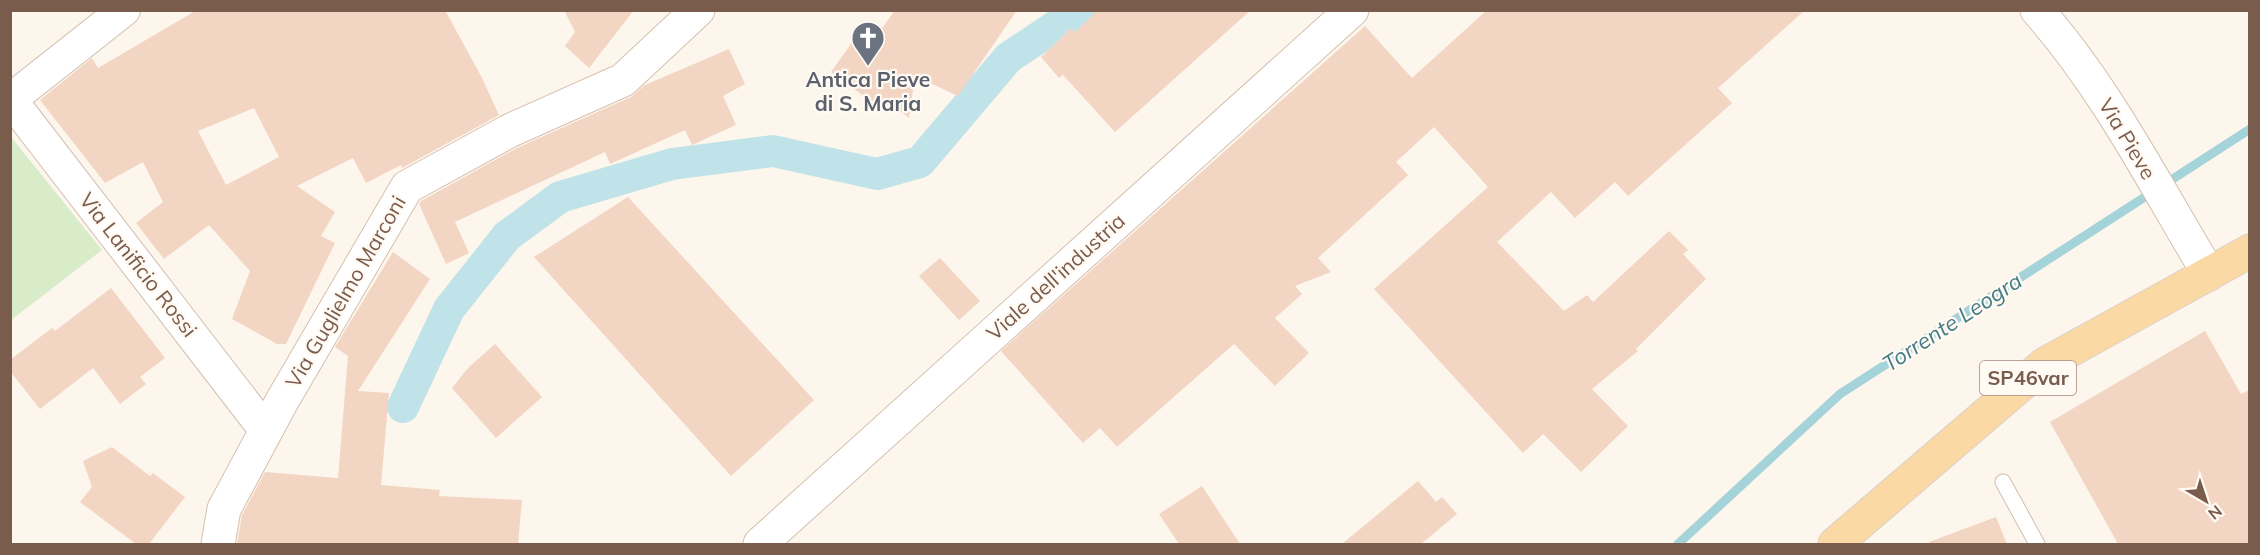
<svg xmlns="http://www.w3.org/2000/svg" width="2260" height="555" font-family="Mulish,sans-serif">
	<rect width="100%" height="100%" fill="#fdf6ec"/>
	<path fill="#d8ecc9" d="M11,137l91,113 -91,70h-1z"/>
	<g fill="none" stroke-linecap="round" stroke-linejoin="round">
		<path stroke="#a5d3da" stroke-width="9" d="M1678,544l162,-150 410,-265"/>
		<path stroke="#bfe3e8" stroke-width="32" d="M403,407l46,-98 58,-73 53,-39 112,-33 101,-13 104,23 43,-12 88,-104 72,-48"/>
	</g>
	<g fill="#f3d5c3" fill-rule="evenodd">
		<path d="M197,10h248l37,68 17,37 -97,53 -1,-3 -35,18 -13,-25 -56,28 38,26 -14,24 14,7 -49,101h-9l-45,-25 18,-48 -41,-46 -45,34 -28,-36 27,-21 -20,-40 -38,21 -65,-83 52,-42 6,10zM254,108l25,49 -53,28 -28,-54z"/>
		<path d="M564,10h70l-45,58 -24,-22 10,-14z"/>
		<path d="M895,10h122l-59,86 -43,-20 -6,42 -20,-15 -5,8 -53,-39 34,-48 13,10z"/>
		<path d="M1098,10h153l-136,122 -52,-57 -4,3 -18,-21 30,-29 4,4z"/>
		<path d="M1487,10h318l-87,78 14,15 -104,93 -13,-14 -40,36 -24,-26 -54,50 67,69 23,-16 6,7 76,-71 19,19 -5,4 23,25 -70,70 2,2 -46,38 36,37 -47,46 -38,-38 -20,19 -149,-164 114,-102 -54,-60 -38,35 12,13 -90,83 13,14 -36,14 7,8 -27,24 34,35 -34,33 -41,-42 -117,103 -17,-19 -17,15 -82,-92 364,-325 47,52z"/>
		<path d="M729,49l16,35 -22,12 13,29 -44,20 -7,-15 -75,34 -5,-12 -150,70 14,31 -23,11 -27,-60 2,-3 96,-53 114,-51 14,-12z"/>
		<path d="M628,197l186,203 -83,76 -197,-219z"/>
		<path d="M393,252l37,27 -72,112 31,2 -8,92 59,5 -1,6 83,4 -4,44h-281l5,-29 23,-43 73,6 10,-122 -13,-9z"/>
		<path d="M940,258l40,43 -21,19 -40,-44z"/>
		<path d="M111,288l54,70 -25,19 6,7 -26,20 -27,-36 -53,41 -30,-38v-11l42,-32 3,3z"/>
		<path d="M2205,331l36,63 9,-4v154h-132l-68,-122z"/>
		<path d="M495,344l47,53 -46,41 -44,-50 16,-20z"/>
		<path d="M112,447l38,29 3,-3 32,24 -36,47h-13l-56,-42 12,-15 -9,-26z"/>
		<path d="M1418,481l18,21 6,-5 15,17 -36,30h-79z"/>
		<path d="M1202,486l38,58h-61l-20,-30z"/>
		<path d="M1996,517l11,27h-77l-1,-2z"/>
	</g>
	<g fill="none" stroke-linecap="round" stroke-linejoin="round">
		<g stroke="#d1beb0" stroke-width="17">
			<path id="lane" d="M2003,482l34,62"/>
		</g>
		<g stroke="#d1beb0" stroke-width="34">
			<g id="street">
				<path d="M10,99l256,332"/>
				<path d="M10,100l114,-90"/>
			</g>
		</g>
		<g stroke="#d6c0b0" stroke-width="35">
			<g id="secondary">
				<path d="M2037,10c70,79 118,175 172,264"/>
				<path d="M218,544l6,-35 58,-108 125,-214 102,-56 114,-51 75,-70"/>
				<path d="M760,544l592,-534"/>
			</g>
		</g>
		<g stroke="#dad1cd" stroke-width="35">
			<path id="primary" d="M1835,544l210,-180 205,-113"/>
		</g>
		<use href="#lane" stroke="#fff" stroke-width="15"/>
		<use href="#street" stroke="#fff" stroke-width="32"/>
		<use href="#secondary" stroke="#fff" stroke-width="33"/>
		<use href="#primary" stroke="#fbd9a5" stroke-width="33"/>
	</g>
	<defs>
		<g id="church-pin" transform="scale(1.725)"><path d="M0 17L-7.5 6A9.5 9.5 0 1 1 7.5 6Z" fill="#6b7280" stroke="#fffaf3"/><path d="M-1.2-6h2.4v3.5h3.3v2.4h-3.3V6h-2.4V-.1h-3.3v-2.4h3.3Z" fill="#fff"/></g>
	</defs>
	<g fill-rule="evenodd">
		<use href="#church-pin" x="868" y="38"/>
	</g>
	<g text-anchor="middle" stroke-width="4.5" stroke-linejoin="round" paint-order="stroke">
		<rect fill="#fffaf3" stroke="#a28b7f" stroke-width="1.5" x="1980" y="361" width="96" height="34" rx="4.5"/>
		<g font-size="20" font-weight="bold" fill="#7a5c4d">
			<text x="2028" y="385">SP46var</text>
		</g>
		<g font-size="21" font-weight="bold" fill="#5b616d" stroke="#fffaf3">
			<text x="868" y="87">Antica Pieve<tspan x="868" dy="24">di S. Maria</tspan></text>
		</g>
		<g font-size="21" fill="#7a5c4d" stroke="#fffaf3">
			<text transform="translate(2127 139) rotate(59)" y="7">Via Pieve</text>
			<text transform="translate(138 265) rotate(52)" y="7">Via Lanificio Rossi</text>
			<text transform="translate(1056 277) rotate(-42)" y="7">Viale dell'industria</text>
			<text transform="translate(346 292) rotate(-60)" y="7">Via Guglielmo Marconi</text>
		</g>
		<g font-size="22" font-style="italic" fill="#437c86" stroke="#fffaf3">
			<text transform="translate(1952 322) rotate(-33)" y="8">Torrente Leogra</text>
		</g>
	</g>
	<rect width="2260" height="555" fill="none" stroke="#7a5c4d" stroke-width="24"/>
	<g transform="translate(2206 501) rotate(141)" stroke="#fffaf3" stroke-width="4.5" paint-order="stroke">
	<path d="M0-4.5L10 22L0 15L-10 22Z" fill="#7a5c4d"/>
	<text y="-9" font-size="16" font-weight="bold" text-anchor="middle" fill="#7a5c4d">N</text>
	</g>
</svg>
